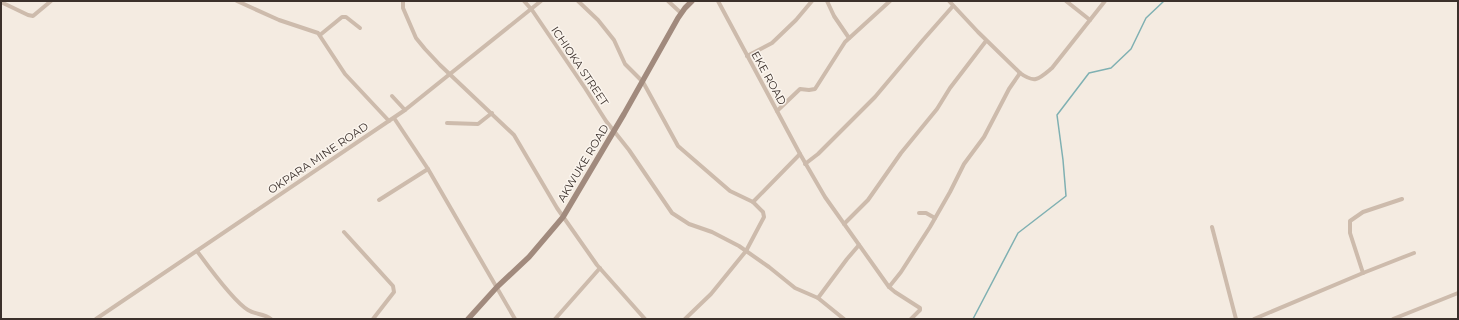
<svg xmlns="http://www.w3.org/2000/svg" width="1459" height="320" font-family="Montserrat,sans-serif">
	<rect width="100%" height="100%" fill="#f4ebe1"/>
	<g fill="none" stroke-linecap="round" stroke-linejoin="round">
		<path stroke="#7fb0b2" stroke-width="1.5" d="M973,319l45,-86 48,-37 -3,-36 -6,-45 32,-42 22,-5 20,-19 15,-31 18,-17"/>
		<g stroke="#cdbbac" stroke-width="4">
			<path d="M237,1l42,19 39,13 27,41 44,47"/>
			<path d="M403,1v7l13,30 9,11 15,16 74,70 43,73 40,57 48,54"/>
			<path d="M524,1l8,9 53,78 21,33 23,29 43,63 17,11 23,8 27,14 30,21 26,21 23,10 26,21"/>
			<path d="M578,1l20,19 16,20 11,24 18,18 35,64 52,45 23,11 10,10 1,5 -18,34 -35,43 -26,25"/>
			<path d="M668,1l13,12"/>
			<path d="M718,1l82,153 25,43 64,90 6,5 25,16v2l-9,9"/>
			<path d="M827,1l7,15 15,22"/>
			<path d="M949,1l29,31 42,41c15,11 19,6 32,-5l53,-67"/>
			<path d="M1066,1l24,19"/>
			<path d="M3,3l25,12 5,1 18,-15"/>
			<path d="M320,35l22,-18h4l14,11"/>
			<path d="M747,56l25,-13 24,-23 16,-19"/>
			<path d="M392,96l13,14"/>
			<path d="M777,111l23,-22 9,1 6,-1 30,-47 45,-41"/>
			<path d="M394,118l34,51 87,150"/>
			<path d="M447,123l31,1 14,-11"/>
			<path d="M805,164l13,-10 57,-57 48,-57 30,-34"/>
			<path d="M379,200l49,-31"/>
			<path d="M753,202l47,-48"/>
			<path d="M919,213h7l9,5"/>
			<path d="M844,224l24,-24 33,-47 36,-44 13,-21 36,-47"/>
			<path d="M1212,227l24,92"/>
			<path d="M344,232l49,54 1,6 -21,27"/>
			<path d="M197,251c11,15 36,50 51,59 8,5 15,3 23,9"/>
			<path d="M1363,273l-13,-40v-12l13,-9 39,-13"/>
			<path d="M889,287l12,-15 29,-45 20,-35 14,-28 20,-27 25,-48 11,-16"/>
			<path d="M818,298l29,-39 12,-14"/>
			<path d="M96,319l309,-209 136,-109"/>
			<path d="M555,319l45,-51"/>
			<path d="M1254,319l109,-46 51,-20"/>
			<path d="M1393,319l65,-26"/>
		</g>
		<path stroke="#a18a7d" stroke-width="5.5" d="M468,319l29,-32 32,-30 34,-40 61,-103 54,-96 7,-10 7,-7"/>
	</g>
	<g text-anchor="middle" stroke-width="3" stroke-linejoin="round" paint-order="stroke">
		<g font-size="11" fill="#3b302b" stroke="#fbf5ee">
			<text transform="translate(580 66) rotate(56)" y="4">ICHIOKA STREET</text>
			<text transform="translate(769 78) rotate(61)" y="4">EKE ROAD</text>
			<text transform="translate(318 158) rotate(-34)" y="4">OKPARA MINE ROAD</text>
			<text transform="translate(583 163) rotate(-59)" y="4">AKWUKE ROAD</text>
		</g>
	</g>
	<rect width="1459" height="320" fill="none" stroke="#3b302b" stroke-width="4"/>
</svg>
